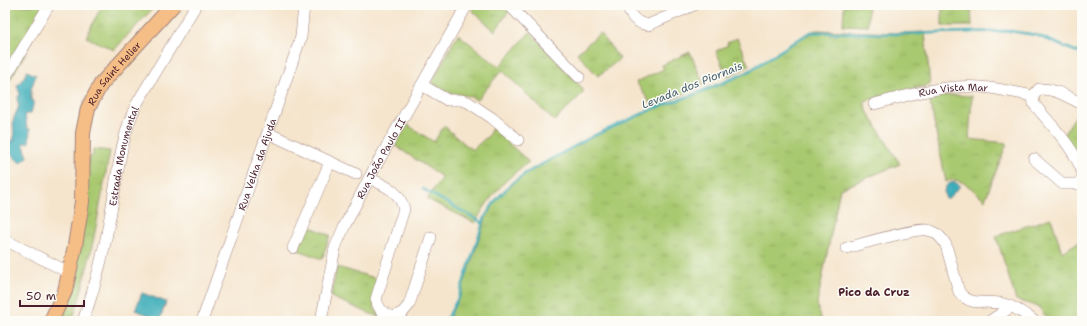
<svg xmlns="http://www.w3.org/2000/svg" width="1087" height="326" font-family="'Shantell Sans',sans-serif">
	<defs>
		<pattern id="grass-tufts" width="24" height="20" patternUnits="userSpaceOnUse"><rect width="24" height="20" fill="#a9c970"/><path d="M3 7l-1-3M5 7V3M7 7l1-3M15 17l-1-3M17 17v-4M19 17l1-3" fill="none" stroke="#93ac61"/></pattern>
	</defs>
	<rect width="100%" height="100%" fill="#fdfcf7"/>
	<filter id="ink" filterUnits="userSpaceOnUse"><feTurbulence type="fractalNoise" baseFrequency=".025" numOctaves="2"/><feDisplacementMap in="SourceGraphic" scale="8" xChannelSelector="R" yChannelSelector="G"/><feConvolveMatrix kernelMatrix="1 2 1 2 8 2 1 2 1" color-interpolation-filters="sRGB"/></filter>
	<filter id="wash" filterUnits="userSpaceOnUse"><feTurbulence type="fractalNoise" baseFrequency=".012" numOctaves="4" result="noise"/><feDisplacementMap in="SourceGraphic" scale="16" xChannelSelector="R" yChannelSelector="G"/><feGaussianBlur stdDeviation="0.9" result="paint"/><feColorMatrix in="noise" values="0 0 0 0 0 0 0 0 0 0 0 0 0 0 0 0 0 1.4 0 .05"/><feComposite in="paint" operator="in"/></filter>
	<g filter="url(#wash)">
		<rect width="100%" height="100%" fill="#f5e5cd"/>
		<g fill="url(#grass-tufts)" stroke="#7a744e">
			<path d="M5,5h42l-21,47 -21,36z"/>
			<path d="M102,5h54l-42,45 -28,-13z"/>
			<path d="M474,5h29l6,6 -14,20 -23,-21z"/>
			<path d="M844,5h24v21l-25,-1z"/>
			<path d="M942,5h29l1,21h-30z"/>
			<path d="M817,30l81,3 27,-1 5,53 -66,16 3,10 33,53 -60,25 -23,115 5,17h-375l13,-25 26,-78 10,-18 15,-15 15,-12 67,-36 63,-29 37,-13 53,-22 67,-42z"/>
			<path d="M530,32l53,57v4l-4,4 -25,24 -52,-51 -25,30c-18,-10 -26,-1 -45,-18l26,-48 41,33z"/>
			<path d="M600,33l20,26 -22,17 -21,-23z"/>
			<path d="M737,38l12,28 -22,10 -11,-25 12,-6 -1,-2z"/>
			<path d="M690,52l14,33 -51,22 -17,-25 28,-13 -2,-4z"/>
			<path d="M952,95l20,1 -3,43 38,4 -22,57c-11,-9 -26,-26 -39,-18l-17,-85z"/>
			<path d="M1080,109l2,1v47l-20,-20z"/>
			<path d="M406,124l28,18 10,-16 28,24 16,-14 4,-8 37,34c-24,16 -40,36 -54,61l-48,-24 15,-22 -48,-32z"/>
			<path d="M93,149l17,2c-11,57 -19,115 -38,170h-15l32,-164 4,-1z"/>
			<path d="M1051,218l11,34 20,-12v81h-34l-9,-14 -23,-7 -20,-64z"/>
			<path d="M308,226l22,9 -8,24 -24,-9z"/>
			<path d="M337,267l41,12 -4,29 9,11 -52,-22z"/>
		</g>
		<g fill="#3dadb9" stroke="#446672">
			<path d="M27,71l9,4 -5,14v11l3,1 -3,13h-6l2,14 3,1 -1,14h-6l5,14 -8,6 -15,-15v-11l9,5 -1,-22 6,-14 -2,-7 3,-5 -3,-8 7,-9z"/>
			<path d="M955,182l5,4 -13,14c-6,-8 -2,-17 8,-18z"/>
			<path d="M142,293l24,9 -6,17 -25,-9z"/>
		</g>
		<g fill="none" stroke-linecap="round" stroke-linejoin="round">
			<g stroke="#3dadb9" stroke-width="2.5">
				<path d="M423,189l60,34"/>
				<path d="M446,321l13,-25 26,-79 11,-17 15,-16 15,-11 67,-37 62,-28 38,-13 53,-22 64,-41 88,2 112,-3 26,4 46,19"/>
			</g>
		</g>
	</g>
	<g filter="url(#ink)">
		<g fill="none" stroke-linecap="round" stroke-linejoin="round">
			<g stroke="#a0827c" stroke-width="12">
				<g id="minor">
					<path d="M509,5l70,72"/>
					<path d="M626,5c5,11 9,18 22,20l46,-20"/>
					<path d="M5,78l44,-73"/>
					<path d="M422,85l25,15h14l7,2 24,16 26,22"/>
					<path id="s1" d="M874,104c35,-9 71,-20 107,-17 17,1 35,6 52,9"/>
					<path d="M1082,104c-14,-7 -27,-16 -43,-15l-6,7 1,8c16,20 39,42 48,67"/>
					<path d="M268,133l88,41"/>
					<path d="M1034,159l29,25h15l4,-5"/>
					<path d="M369,178c16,8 30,12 35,31l-28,90c3,11 7,15 18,18l9,-5 6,-7 22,-68"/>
					<path d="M5,240l65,33"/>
					<path d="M293,248l37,-86"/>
					<path d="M846,248c16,-4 68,-20 81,-18 9,1 15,8 19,15l13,47c12,16 29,7 45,12 11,3 21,10 30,17"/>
					<path id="s2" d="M83,321c12,-34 21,-68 27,-104 7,-38 10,-77 26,-112l60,-100"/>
					<path id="s3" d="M202,321l99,-284 3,-32"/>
					<path id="s4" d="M321,321l14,-73 9,-21 30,-58 93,-164"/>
					<path d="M990,321l21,-14"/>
				</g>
			</g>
			<g stroke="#a0827c" stroke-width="16">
				<g id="major">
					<path id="s5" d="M51,321l14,-30 10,-45 7,-44 1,-69 5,-25 13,-24 72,-79"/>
				</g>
			</g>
			<use href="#minor" stroke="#fff" stroke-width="11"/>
			<use href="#major" stroke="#f6be87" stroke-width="14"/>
		</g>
	</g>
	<g text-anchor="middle" stroke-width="3" stroke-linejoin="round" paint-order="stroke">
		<g font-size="10" fill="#4a1f2b" stroke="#fdfcf7">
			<text dy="4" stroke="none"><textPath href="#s5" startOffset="262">Rua Saint Helier</textPath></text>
			<text dy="4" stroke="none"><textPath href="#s1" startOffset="81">Rua Vista Mar</textPath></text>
			<text dy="4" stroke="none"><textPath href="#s2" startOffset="170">Estrada Monumental</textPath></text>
			<text dy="4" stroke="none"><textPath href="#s4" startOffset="175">Rua João Paulo II</textPath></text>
			<text dy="4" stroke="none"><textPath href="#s3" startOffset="166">Rua Velha da Ajuda</textPath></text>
		</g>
		<g font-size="11" font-style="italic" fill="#445f6b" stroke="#fdfcf7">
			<text transform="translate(692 85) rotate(-22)" y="4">Levada dos Piornais</text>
		</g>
		<g font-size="11" font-weight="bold" fill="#4a1f2b" stroke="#fdfcf7">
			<text x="874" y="296">Pico da Cruz</text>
		</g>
	</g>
	<rect width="1087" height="326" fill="none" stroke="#fdfcf7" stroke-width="20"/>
	<path d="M20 300v6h64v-6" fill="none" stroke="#4a1f2b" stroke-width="2"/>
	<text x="26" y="300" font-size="12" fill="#4a1f2b" stroke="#fdfcf7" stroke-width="3" paint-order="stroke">50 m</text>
</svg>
